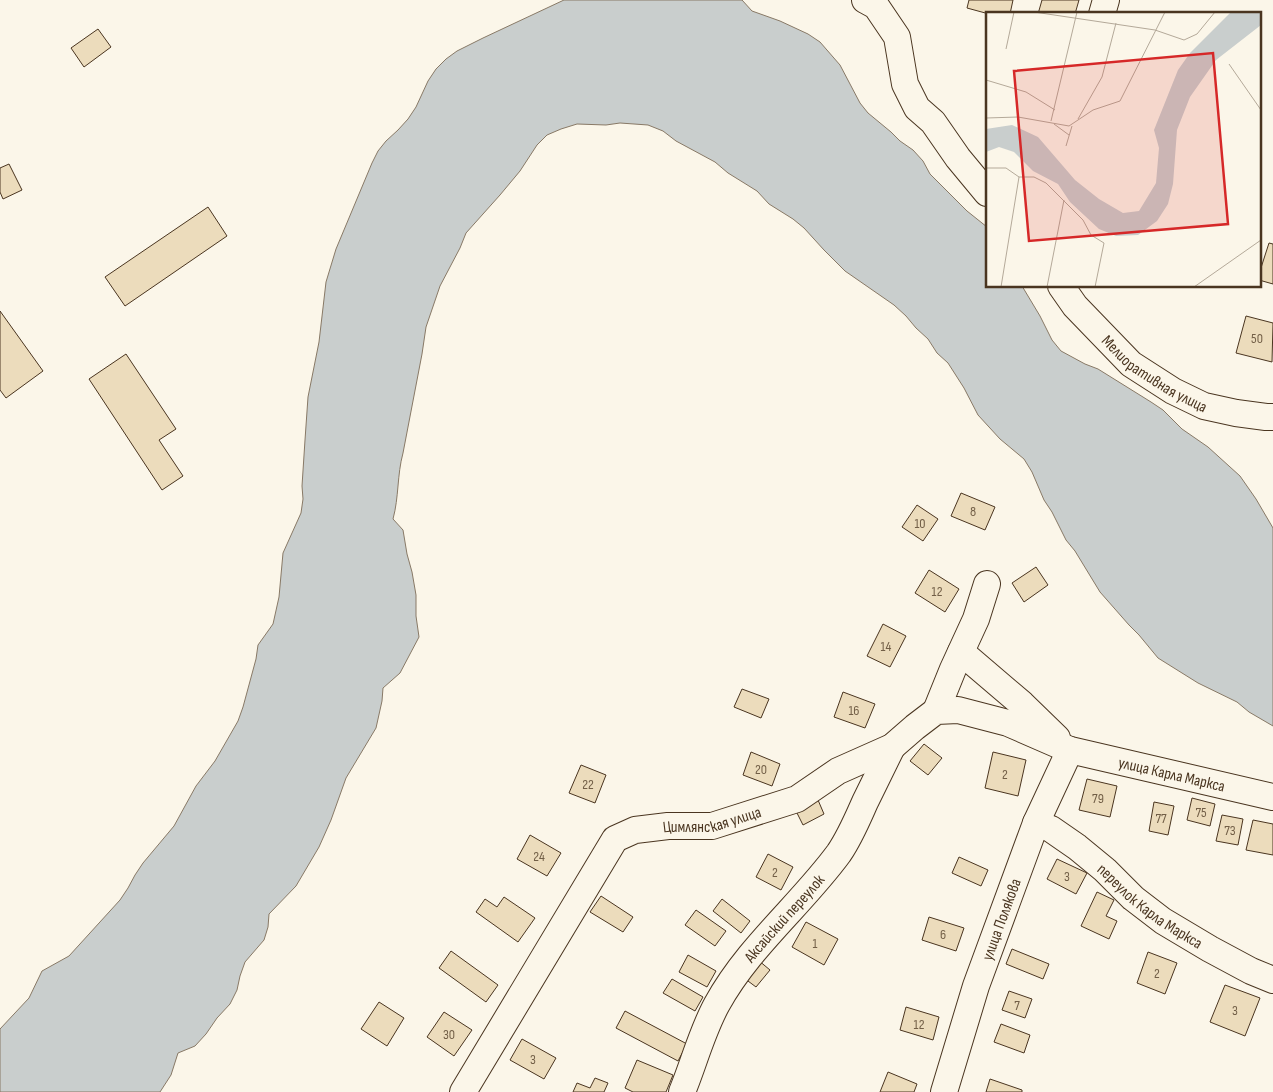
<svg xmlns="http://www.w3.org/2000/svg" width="1273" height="1092" font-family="'Sofia Sans Condensed',sans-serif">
	<rect width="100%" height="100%" fill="#fbf6e9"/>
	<path fill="#c9cecd" stroke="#887966" d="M564,0h178l10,11 28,10 28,13 12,8 20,23 20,38 8,10 23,19 9,9 13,9 10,11 7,13 37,37 20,16v59h35l18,30 12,24 9,11 24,13 13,5 53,33 12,8 19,19 26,18 32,29 16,23 17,29v198l-24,-14 -12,-10 -39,-19 -40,-25 -19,-23 -10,-10 -29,-33 -25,-41 -9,-11 -14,-28 -8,-12 -12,-28 -8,-13 -24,-20 -22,-24 -14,-27 -16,-25 -11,-10 -9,-14 -12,-11 -10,-12 -12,-11 -49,-34 -21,-21 -20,-22 -11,-9 -24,-15 -12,-13 -29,-18 -13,-11 -39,-21 -13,-10 -15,-6 -28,-2 -14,2 -29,-1 -16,5 -14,6 -10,10 -17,26 -20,24 -34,38 -6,15 -20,38 -14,41 -4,27 -19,99c-6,22 -4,44 -10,66l10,11 4,24 5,18 4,23v21l3,21 -19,36 -17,15 -1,13 -6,27 -30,50 -15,42 -12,27 -23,39 -27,28 -1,13 -4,13 -19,22 -5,14 -3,14 -7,14 -13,14 -11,16 -11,12 -17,7 -7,22 -11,17h-160v-63l29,-31 13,-27 27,-15 51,-56 8,-12 7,-13 8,-12 31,-37 22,-40 19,-25 23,-40 5,-14 13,-48 2,-14 15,-21 6,-27 4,-44 18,-40 2,-14 -1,-13 3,-46 3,-43 11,-55 7,-60 10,-33 36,-86 6,-12 8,-10 12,-11 10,-11 8,-12 12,-26 8,-12 10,-10 11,-8 26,-13z"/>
	<g fill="#ecdcbc" stroke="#4a3520">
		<path d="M969,0h44l-3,14h-21l-22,-6z"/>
		<path d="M1042,0h37l-4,14h-37z"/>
		<path d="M98,29l13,18 -27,20 -13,-19z"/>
		<path d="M9,164l13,26 -19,9 -3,-7v-24z"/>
		<path d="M208,207l19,29 -102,70 -20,-29z"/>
		<path d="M1269,243l4,1v40l-14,-4v-6z"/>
		<path d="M0,311l43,60 -37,27 -6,-8z"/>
		<path d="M1246,316l27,7 -1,39 -36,-9z"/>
		<path d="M126,354l50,75 -17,11 24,36 -21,14 -73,-111z"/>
		<path d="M961,493l34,14 -10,23 -34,-14z"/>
		<path d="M917,505l21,14 -15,22 -21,-14z"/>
		<path d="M1036,567l12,18 -24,17 -12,-19z"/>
		<path d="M929,570l30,19 -14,23 -30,-19z"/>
		<path d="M883,624l23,12 -16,31 -23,-11z"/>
		<path d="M742,689l27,10 -8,19 -27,-11z"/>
		<path d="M843,692l32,12 -10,24 -31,-11z"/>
		<path d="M924,744l18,14 -14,17 -18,-14z"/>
		<path d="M751,752l29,12 -8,22 -29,-11z"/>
		<path d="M993,752l33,8 -8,36 -33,-8z"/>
		<path d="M581,765l25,10 -11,28 -26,-10z"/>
		<path d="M1087,779l30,7 -7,31 -31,-7z"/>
		<path d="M1192,798l23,6 -5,22 -23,-6z"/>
		<path d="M818,800l6,14 -21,11 -7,-14z"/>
		<path d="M1154,802l20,4 -6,29 -19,-4z"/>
		<path d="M1222,815l21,4 -5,26 -22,-4z"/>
		<path d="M1253,820l20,4v31l-27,-5z"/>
		<path d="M530,835l31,18 -14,23 -30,-17z"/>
		<path d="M768,854l25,13 -12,23 -25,-13z"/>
		<path d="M959,857l29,13 -7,16 -29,-13z"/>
		<path d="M1057,859l30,14 -11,21 -29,-15z"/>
		<path d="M1097,892l17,8 -8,16 11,5 -8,18 -28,-13z"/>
		<path d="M601,896l32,21 -10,15 -33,-20z"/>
		<path d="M504,897l31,21 -17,24 -42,-30 9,-13 12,8z"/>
		<path d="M722,899l28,22 -9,12 -28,-22z"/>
		<path d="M696,910l30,21 -11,15 -30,-21z"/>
		<path d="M929,917l35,11 -8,23 -34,-11z"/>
		<path d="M806,922l32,17 -14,26 -32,-18z"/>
		<path d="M1012,949l37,15 -6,15 -37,-15z"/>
		<path d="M451,951l47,34 -12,17 -47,-34z"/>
		<path d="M1148,952l29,11 -12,31 -28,-11z"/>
		<path d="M688,955l28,16 -9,16 -28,-15z"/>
		<path d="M758,960l12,10 -14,17 -12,-9z"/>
		<path d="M672,979l31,18 -8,14 -32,-18z"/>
		<path d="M1225,985l35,13 -15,38 -35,-14z"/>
		<path d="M1009,991l23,8 -7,19 -23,-8z"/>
		<path d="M379,1002l25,16 -17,28 -26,-17z"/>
		<path d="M906,1007l33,10 -6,23 -33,-10z"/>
		<path d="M625,1011l62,33 -9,17 -62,-33z"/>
		<path d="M444,1012l28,18 -18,26 -27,-19z"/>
		<path d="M1001,1024l29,11 -6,18 -30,-11z"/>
		<path d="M522,1039l34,19 -12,21 -34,-19z"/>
		<path d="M637,1060l36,15 -7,17h-33l-8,-4z"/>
		<path d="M888,1072l29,12 -3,8h-34z"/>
		<path d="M595,1078l13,5 -4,9h-31l4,-9 13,5z"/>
		<path d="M990,1079l32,11v2h-36z"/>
	</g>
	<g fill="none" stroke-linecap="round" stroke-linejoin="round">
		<g stroke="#4a3520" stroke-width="28">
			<g id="minor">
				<path d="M865,0l11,6 21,31 8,47 12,24 16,14 25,36 29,35"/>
				<path d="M1102,14l4,-14"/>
				<path id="s1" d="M1061,286l14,20 56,58 42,27 31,15 32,7 30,4h7"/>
				<path d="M961,652l61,52 35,34"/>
				<path d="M936,711l17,-42 23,-50 11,-35"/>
				<path id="s2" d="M1036,823l15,6 26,18 28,23 28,28 30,23 47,28 41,22 22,9"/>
				<path id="s3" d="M463,1092l152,-253 20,-9 33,-4h44l85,-27 41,-28 54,-24 23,-20 21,-16 22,-1 50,13 62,27 203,47"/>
				<path id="s4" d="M682,1092c12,-29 20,-61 35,-88 32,-58 84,-99 122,-151 11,-16 18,-33 26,-51 9,-18 18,-37 27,-55"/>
				<path id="s5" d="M944,1092l32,-106 60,-163 34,-73"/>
			</g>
		</g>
		<use href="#minor" stroke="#fbf6e9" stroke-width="26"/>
	</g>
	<g text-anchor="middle" stroke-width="4" stroke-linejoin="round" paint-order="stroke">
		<g font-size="14" fill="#725f47">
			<text x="1257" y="343">50</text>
			<text x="973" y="516">8</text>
			<text x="920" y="528">10</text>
			<text x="937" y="596">12</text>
			<text x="886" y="651">14</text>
			<text x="854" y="715">16</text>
			<text x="761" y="774">20</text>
			<text x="1005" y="779">2</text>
			<text x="588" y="789">22</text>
			<text x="1098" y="803">79</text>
			<text x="1201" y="817">75</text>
			<text x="1161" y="823">77</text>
			<text x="1230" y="835">73</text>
			<text x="539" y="861">24</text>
			<text x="775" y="877">2</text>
			<text x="1067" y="881">3</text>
			<text x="943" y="939">6</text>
			<text x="815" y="948">1</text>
			<text x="1157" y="978">2</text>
			<text x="1017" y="1010">7</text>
			<text x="1235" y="1015">3</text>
			<text x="919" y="1029">12</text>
			<text x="449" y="1039">30</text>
			<text x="533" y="1064">3</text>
		</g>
		<g font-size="16" fill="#4a3520" stroke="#fbf6e9">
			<text dy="6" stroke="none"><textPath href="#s1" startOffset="130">Мелиоративная улица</textPath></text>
			<text dy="6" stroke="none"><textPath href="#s3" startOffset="895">улица Карла Маркса</textPath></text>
			<text dy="6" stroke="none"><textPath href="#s3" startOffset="395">Цимлянская улица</textPath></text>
			<text dy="6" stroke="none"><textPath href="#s2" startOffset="142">переулок Карла Маркса</textPath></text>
			<text dy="6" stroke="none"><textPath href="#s4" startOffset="204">Аксайский переулок</textPath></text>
			<text dy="6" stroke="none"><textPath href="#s5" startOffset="182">улица Полякова</textPath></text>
		</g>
	</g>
	<g transform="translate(986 12)">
		<rect width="275" height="275" fill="#fbf6e9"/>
		<path d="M245,0h30v13l-45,35 -26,37 -13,33 -4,54 -5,20 -11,17 -19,14 -22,1 -17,-7 -29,-27 -12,-18 -25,-13 -19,-19 -15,-5 -13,5v-23l26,-4 26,12 37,43 24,19 24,14 16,-2 17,-28 3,-35 -5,-18 24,-60 12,-17z" fill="#c9cecd"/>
		<path fill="none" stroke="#b4a999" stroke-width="1" d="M48,0l121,18 29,10 13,-6 18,-22M20,37l8,-37M243,52l32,46M0,68l40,12 29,18M0,106l32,-1 51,9 24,-16 27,-9 45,-89M92,107l24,-42 14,-54M65,109l26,-109M68,112l15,11M80,134l6,-20M0,156h20l13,9h15l12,6 37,37 8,15 13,8 -9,44M15,275l18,-110M61,275l17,-87M208,275l67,-47"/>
		<path fill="#d62828" fill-opacity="0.15" stroke="#d62828" stroke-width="2.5" d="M227,41l15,171 -199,17 -15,-170z"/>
		<rect width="275" height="275" fill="none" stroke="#4a3520" stroke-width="2.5"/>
	</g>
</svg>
